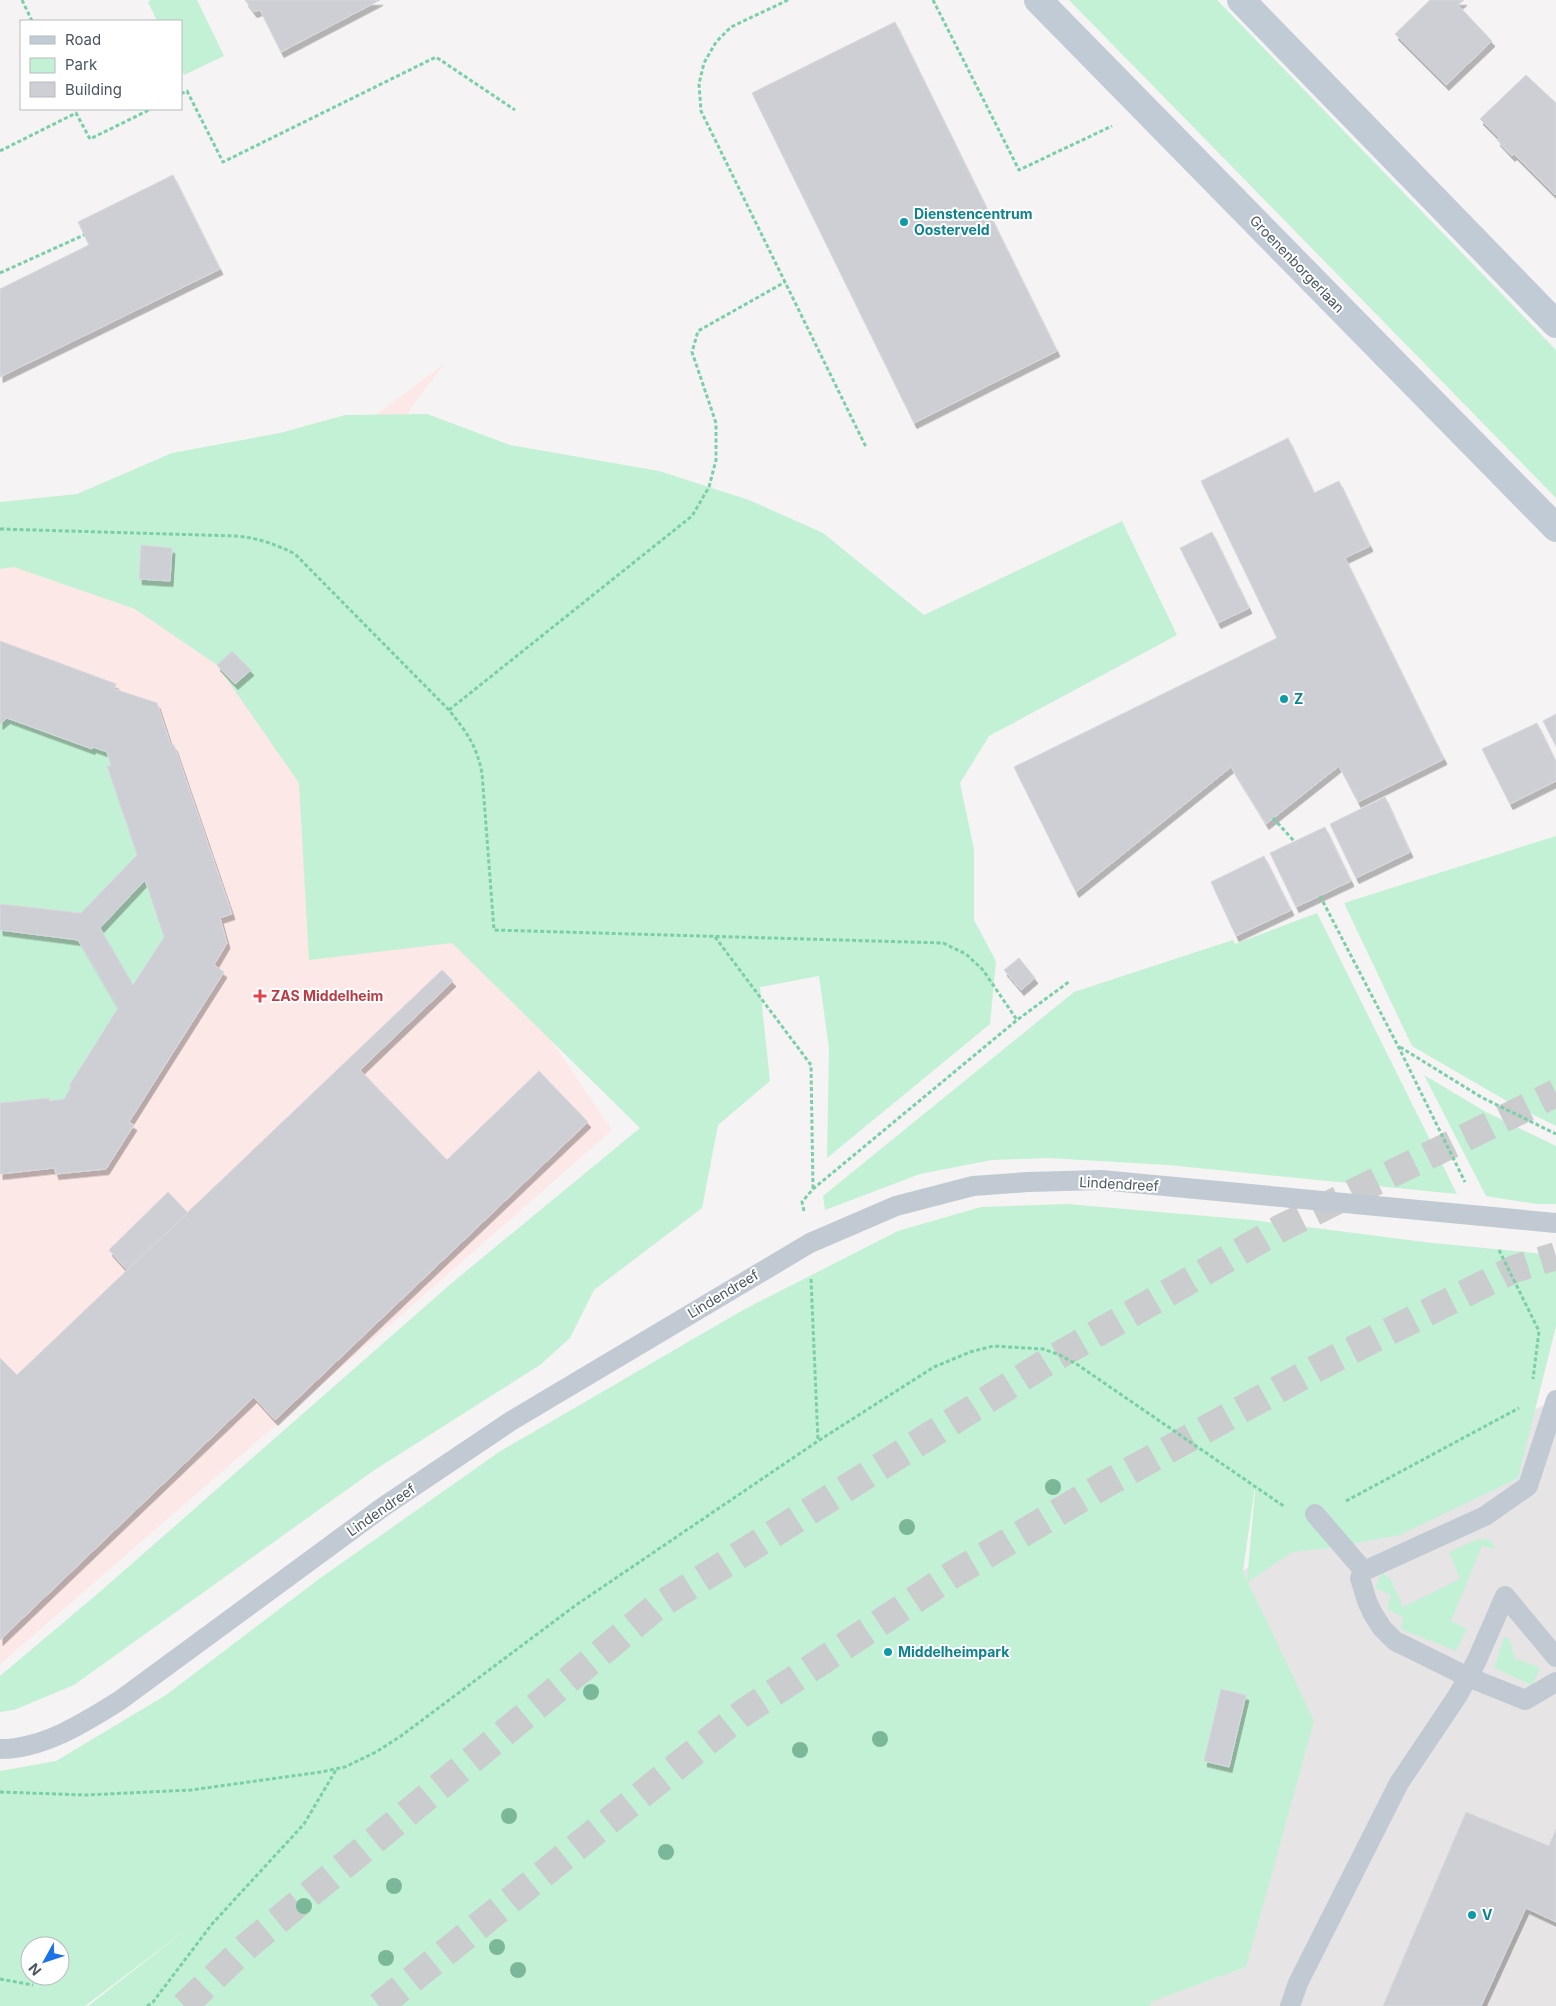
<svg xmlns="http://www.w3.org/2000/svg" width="1556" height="2006" font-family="Inter,sans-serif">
	<defs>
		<filter id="shadow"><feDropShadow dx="3" dy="5.5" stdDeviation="0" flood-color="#0004"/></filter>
	</defs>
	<rect width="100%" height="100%" fill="#f5f3f3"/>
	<path fill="#e6e4e5" d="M1556,1399v607h-405l-2,-4 97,-35 2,-385 -5,-11 68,-47z"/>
	<path fill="#fce8e6" d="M443,365l-175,237 160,259 184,269 -349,306 -263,228v-1141l342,-83z"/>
	<g fill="#c3f1d5" fill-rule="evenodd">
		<path d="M151,0h46l27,56 -40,19 -3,-5v-49h-24l-9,-19z"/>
		<path d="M1069,0h148l339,350v148z"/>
		<path d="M427,414l83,31 149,26 90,29 74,33 101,82 198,-94 55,114 -188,101 -29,47 14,66v71l22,41 -6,63 -163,134 2,-110 -10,-72 -59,11 10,94 -52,44 -16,83 -108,82 -24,48 -30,27 -167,106 -299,214 -60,25 -14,2v-36l102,-86 351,-308 187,-154 -188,-185 -143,17 -10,-177 -82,-118 -82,-56 -121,-42 -14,2v-67l77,-8 95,-41 108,-20 65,-18z"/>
		<path d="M7,718l84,31 2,-2 14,5 4,14 -4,1 30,88 -56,58 -81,-9v-180z"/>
		<path d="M1556,836v290l-44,-22 -100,-58 -68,-143z"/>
		<path d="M145,880l19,57 -31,48 -33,-57z"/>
		<path d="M1317,913l140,281 -289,-29 -120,-7 -56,2 -72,14 -95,36 -2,-14 251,-204 159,-52 2,4z"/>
		<path d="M0,930l78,10 40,68 -49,78 2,1 -7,12 -15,2 -1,-3 -48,5z"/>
		<path d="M1424,1075l62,37 70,34v58h-20l-50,-8z"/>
		<path d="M1067,1204l185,16 180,23 124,12v71l-38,152 -118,57 -70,13 -38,4 -44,30 66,139 -68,246 -96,35 1,4h-1063l103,-80 -106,80h-85v-235l56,-10 110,-66 153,-116 180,-127 244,-142 155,-79 83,-24zM1256,1479v1l-9,101 -4,-10zM30,1946h30v30h-30z"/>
		<path d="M1489,1539l7,10 -14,-3 -31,75 16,8 -11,22 -55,-22 2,-12 -16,-8 4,-14 -15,-7 5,-15 9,5 13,29 57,-28 -11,-27 27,-12z"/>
		<path d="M1504,1637l7,3 -2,4 4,2 -2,5 4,2 -1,5 26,10 -8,17 -38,-17z"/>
	</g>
	<g fill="#cdcfd5" stroke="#d7d9de" fill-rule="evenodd" filter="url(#shadow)">
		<path d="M245,0h135l-99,52 -21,-42 -6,2z"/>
		<path d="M1430,0h34l-6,5 34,36 -46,44 -51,-51z"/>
		<path d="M895,22l162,329 -143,72 -162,-330z"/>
		<path d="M1526,75l30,28v91l-1,1 -41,-41 -2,2 -15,-16 2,-2 -19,-19z"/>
		<path d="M173,175l47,94 -220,108v-88l89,-44 -11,-23z"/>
		<path d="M1288,438l26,55 25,-12 31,65 -25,12 99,201 -86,43 -19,-36 -73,58 -35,-57 -155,125 -62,-125 263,-129 -76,-157z"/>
		<path d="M1212,532l37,76 -31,15 -38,-75z"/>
		<path d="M141,545l31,3 -2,33 -31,-2z"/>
		<path d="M0,641l116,43 -2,5 43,14 14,43 3,-1 58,169 -12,4 7,25 -13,22 10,7 -95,150 5,3 -28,44 -50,5 -2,-6 -54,6v-71l49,-5v3l15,-2 7,-12 -2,-1 49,-78 -40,-68 -78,-10v-26l81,9 56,-58 -30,-89h4l-4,-14 -14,-5 -1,2 -85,-31 -7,6zM145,880l19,57 -31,48 -33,-57z"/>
		<path d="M232,651l19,19 -16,14 -18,-19z"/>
		<path d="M1556,714v32l-13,-25z"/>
		<path d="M1537,723l19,39v19l-46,23 -28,-55z"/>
		<path d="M1385,797l25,55 -54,26 -26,-54z"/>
		<path d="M1325,827l26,54 -55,26 -26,-54z"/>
		<path d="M1264,856l27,54 -55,26 -25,-54z"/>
		<path d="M1019,958l16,20 -14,12 -17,-20z"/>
		<path d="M442,970l11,11 -93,89 87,90 92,-89 49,51 -313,298 -21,-23 -254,243v-282l17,17z"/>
		<path d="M168,1192l20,21 -61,57 -18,-20z"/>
		<path d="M1221,1689l25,6 -17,72 -25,-6z"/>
		<path d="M1466,1812l83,34 7,-17v93l-30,-14 -45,98h-98z"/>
	</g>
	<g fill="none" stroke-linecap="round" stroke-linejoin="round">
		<g stroke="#caccce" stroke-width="28" stroke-dasharray="28 14" stroke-linecap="butt">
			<path d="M184,2006l63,-60 408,-338 392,-246 234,-134 275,-135"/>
			<path d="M379,2006l364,-293 209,-138 159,-94 219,-120 184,-92 42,-13"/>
		</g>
		<g stroke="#7ad0a6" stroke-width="3" stroke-dasharray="4 2.5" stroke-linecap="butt">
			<path d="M22,0l10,21"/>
			<path d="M788,0l-57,27 -15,15 -12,21 -5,21 2,27 165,336"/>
			<path d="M933,0l86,170 93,-44"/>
			<path d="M181,94l6,-3 36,71 213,-105 79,53"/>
			<path d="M0,151l76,-38 14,26 61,-30"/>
			<path d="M0,273l84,-38"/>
			<path d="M0,529l236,7c22,2 39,8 59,18l154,156c18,23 27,34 33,63l12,157 449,13 23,11 17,16 34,50"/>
			<path d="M449,710l243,-194 17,-29 7,-27v-37l-24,-71 6,-21 87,-49"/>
			<path d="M1273,818l21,23"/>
			<path d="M1320,896l78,150 67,136"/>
			<path d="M715,937l96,128 2,124"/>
			<path d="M1400,1047l81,50 75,37"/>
			<path d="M804,1211l-2,-9 11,-13 204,-169 53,-39"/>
			<path d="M1499,1250l40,81 -6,48"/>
			<path d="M811,1279l7,162"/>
			<path d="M1346,1501l173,-93"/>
			<path d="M0,1792l86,3 105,-5 130,-18 24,-5 31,-15 25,-16 175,-131 242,-164 116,-74 36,-15 23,-6 50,3 17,6 18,10 207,142"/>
			<path d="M0,1979l33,6"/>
			<path d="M147,2006l6,-4 59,-78 92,-100 32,-54"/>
		</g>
		<g stroke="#c1cad2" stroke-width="20">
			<path d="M1556,1400l-28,86 -43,30 -121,55 -4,7 7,23 6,13 9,14 13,13 73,36 9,-17 28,-64 51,61"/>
			<path d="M1315,1514l49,57"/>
			<path d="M0,1749c43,0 84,-26 119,-48l264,-194 128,-86 299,-178 86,-37 77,-20 55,-4 73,-2 455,43"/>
			<path d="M1290,2006l8,-23 101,-200 59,-88 10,-18 57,23 31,-18"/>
		</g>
		<g stroke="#c1cbd6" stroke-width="28">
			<path d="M1038,0l518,528"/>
			<path d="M1241,0l315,324"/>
		</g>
	</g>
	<g fill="#7bb799">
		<circle cx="1053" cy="1487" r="8"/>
		<circle cx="907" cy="1527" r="8"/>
		<circle cx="591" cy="1692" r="8"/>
		<circle cx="880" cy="1739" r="8"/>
		<circle cx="800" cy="1750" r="8"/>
		<circle cx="509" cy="1816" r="8"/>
		<circle cx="666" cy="1852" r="8"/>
		<circle cx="394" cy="1886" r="8"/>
		<circle cx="304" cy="1906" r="8"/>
		<circle cx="497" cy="1947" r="8"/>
		<circle cx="386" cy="1958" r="8"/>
		<circle cx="518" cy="1970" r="8"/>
	</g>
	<g fill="#0f9aa8" stroke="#fff" stroke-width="2">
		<circle cx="904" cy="222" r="5"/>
		<circle cx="1284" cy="699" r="5"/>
		<circle cx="888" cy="1652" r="5"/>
		<circle cx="1472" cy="1915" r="5"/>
	</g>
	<path fill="#e0444e" stroke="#fff" stroke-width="2" d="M257.5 988.5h5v5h5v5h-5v5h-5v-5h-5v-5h5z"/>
	<g text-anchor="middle" stroke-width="4" stroke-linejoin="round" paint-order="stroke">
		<g font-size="14" font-weight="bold" fill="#0d838f" stroke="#fff" text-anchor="start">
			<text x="914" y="219">Dienstencentrum<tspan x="914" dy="16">Oosterveld</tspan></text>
			<text x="1294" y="704">Z</text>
			<text x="898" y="1657">Middelheimpark</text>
			<text x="1482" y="1920">V</text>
		</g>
		<g font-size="14" fill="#4a5661" stroke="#fff">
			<text transform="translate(1297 264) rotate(46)" y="5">Groenenborgerlaan</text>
			<text transform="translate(1119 1184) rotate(3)" y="5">Lindendreef</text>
			<text transform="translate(723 1294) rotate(-31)" y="5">Lindendreef</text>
			<text transform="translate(381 1510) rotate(-35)" y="5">Lindendreef</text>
		</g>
		<g font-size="14" font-weight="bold" fill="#be3a42" stroke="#fff" text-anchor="start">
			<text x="271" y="1001">ZAS Middelheim</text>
		</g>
	</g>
	<rect x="20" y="20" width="162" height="90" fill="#ffffff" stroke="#b7bbc0"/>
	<rect x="30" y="36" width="25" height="8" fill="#c1cbd6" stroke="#b7bbc0"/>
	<text x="65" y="45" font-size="15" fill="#4a5661">Road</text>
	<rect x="30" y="58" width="25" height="15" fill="#c3f1d5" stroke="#b7bbc0"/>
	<text x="65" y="70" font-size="15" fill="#4a5661">Park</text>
	<rect x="30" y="82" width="25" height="15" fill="#cdcfd5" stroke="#b7bbc0"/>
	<text x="65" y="95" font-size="15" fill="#4a5661">Building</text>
	<g transform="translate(45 1961) rotate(230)"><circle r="24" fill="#ffffff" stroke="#b7bbc0"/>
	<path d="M0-4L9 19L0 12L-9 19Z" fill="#1a73e8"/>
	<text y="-8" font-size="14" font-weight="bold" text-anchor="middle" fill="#4a5661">N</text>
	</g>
</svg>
